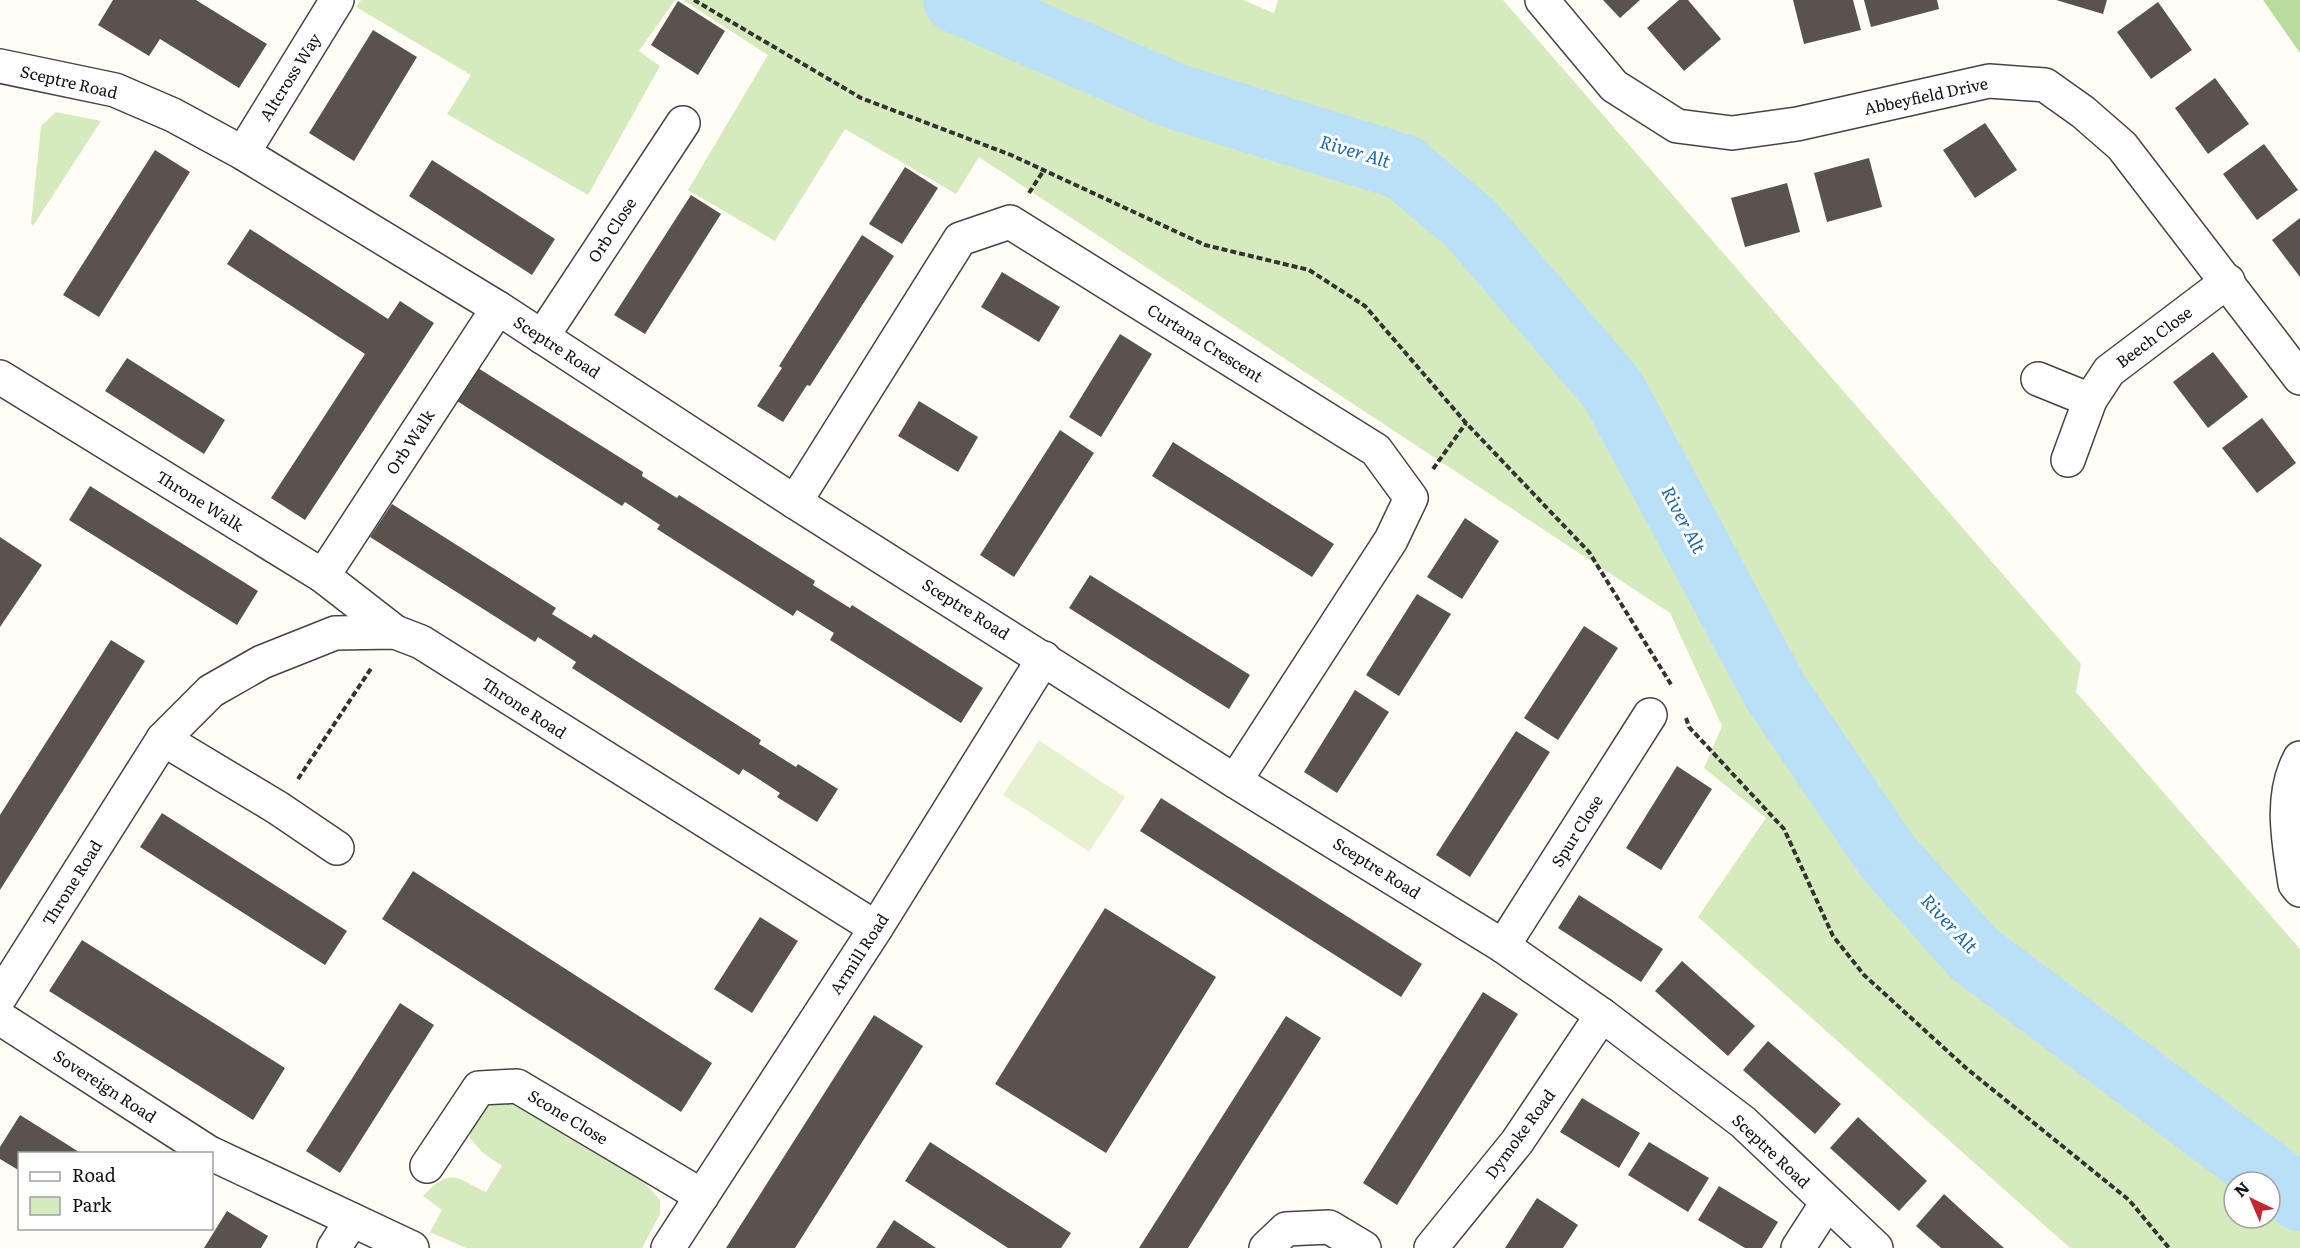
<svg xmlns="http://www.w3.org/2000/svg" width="2300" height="1248" font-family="Literata,serif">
	<rect width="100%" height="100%" fill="#fffdf5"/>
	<g fill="#d5ebbd" fill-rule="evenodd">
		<path d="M361,0h314l-36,51 21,15 -72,129 -141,-81 24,-39 -115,-68z"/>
		<path d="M683,0h560l31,13 4,-13h225l578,664 -5,28 224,257v299h-230l-372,-331 68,-99 -62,-50 18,-42 -52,-113 -691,-456 -23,37 -111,-65 -70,112 -87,-51 80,-135zM2234,1182h36v36h-36z"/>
		<path d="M56,112l45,9 -68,105 -2,-3 10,-97z"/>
		<path d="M501,1099l17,6 127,78 15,17v14l-18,34h-176l-36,-16 12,-22 -19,-14c27,-29 32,-19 63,-4l16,-26 -19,-13 -13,-15 1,-22 13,-15z"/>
	</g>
	<path fill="#b9dc9c" d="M2263,0h37v53z"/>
	<path fill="#e6f2cf" d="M1039,740l86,57 -36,55 -86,-57z"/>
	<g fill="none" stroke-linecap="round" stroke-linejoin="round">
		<path stroke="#b9e0f7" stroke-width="66" d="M956,0l221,97 226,70 68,57 142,166 162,301 112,165 86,97 327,245"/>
	</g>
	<g fill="#5a524d">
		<path d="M113,0h83l71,44 -28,44 -79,-49 -11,17 -51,-31z"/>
		<path d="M1603,0h37l-20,18z"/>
		<path d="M1679,0h9l33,39 -37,32 -37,-43z"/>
		<path d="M1793,0h60l8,30 -57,14z"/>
		<path d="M1864,0h73l2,9 -68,18z"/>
		<path d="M2056,0h51l-4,14z"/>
		<path d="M678,1l47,30 -27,44 -47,-30z"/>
		<path d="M2158,2l34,48 -41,29 -34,-47z"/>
		<path d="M373,30l44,27 -63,104 -45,-28z"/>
		<path d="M2215,78l34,46 -41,30 -33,-46z"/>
		<path d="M1985,123l32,47 -42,28 -32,-48z"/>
		<path d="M2264,144l34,46 -41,30 -34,-46z"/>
		<path d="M155,150l35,22 -91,145 -36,-22z"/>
		<path d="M1869,158l13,49 -55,15 -13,-49z"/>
		<path d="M432,160l123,79 -23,36 -123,-79z"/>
		<path d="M905,167l33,21 -36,56 -33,-20z"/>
		<path d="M1787,183l13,49 -55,15 -14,-49z"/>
		<path d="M691,195l30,19 -76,120 -31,-19z"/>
		<path d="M2300,218v59l-28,-37z"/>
		<path d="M250,229l138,90 12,-18 34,22 -129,197 -34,-22 94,-144 -138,-90z"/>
		<path d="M862,235l32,21 -84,130 -3,-1 -24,37 -26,-16 25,-38 -3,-2z"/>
		<path d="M1002,272l58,35 -21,35 -58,-35z"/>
		<path d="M1120,334l32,20 -51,83 -32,-20z"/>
		<path d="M2213,352l35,45 -40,31 -35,-46z"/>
		<path d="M127,358l98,62 -21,34 -99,-63z"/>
		<path d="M478,368l165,104 -1,4 35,22 2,-3 136,86 -2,4 37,23 2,-3 131,83 -22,35 -131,-83 4,-7 -37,-23 -4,6 -136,-87 3,-4 -35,-23 -3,4 -165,-105z"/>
		<path d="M919,401l59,36 -20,35 -60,-36z"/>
		<path d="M2262,418l34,45 -39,30 -35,-45z"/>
		<path d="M1060,430l34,23 -80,124 -34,-22z"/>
		<path d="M1173,442l161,102 -22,33 -160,-101z"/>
		<path d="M90,486l168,105 -21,34 -168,-105z"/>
		<path d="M392,504l164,104 -4,6 39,24 3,-4 167,106 -2,4 37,23 2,-3 40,25 -21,33 -40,-25 3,-4 -37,-24 -4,6 -167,-107 4,-6 -38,-25 -3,5 -165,-105z"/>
		<path d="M1465,518l34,23 -37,58 -35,-22z"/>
		<path d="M0,537l42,28 -42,62z"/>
		<path d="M1090,575l160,100 -21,34 -160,-101z"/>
		<path d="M1417,594l34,20 -52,82 -33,-21z"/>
		<path d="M1584,626l34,22 -60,92 -34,-22z"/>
		<path d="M111,640l34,21 -145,229v-75z"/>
		<path d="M1355,690l34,22 -52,81 -33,-21z"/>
		<path d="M1516,731l34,21 -80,125 -34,-22z"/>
		<path d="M1677,766l35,23 -51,81 -35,-22z"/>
		<path d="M1161,798l261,166 -21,33 -261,-166z"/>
		<path d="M162,813l185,118 -22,34 -185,-118z"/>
		<path d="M413,871l299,192 -31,49 -299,-193z"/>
		<path d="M1579,895l84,54 -22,33 -83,-54z"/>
		<path d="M1105,908l111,69 -110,176 -111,-69z"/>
		<path d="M760,917l38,24 -46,72 -38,-24z"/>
		<path d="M82,940l203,128 -32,52 -204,-129z"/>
		<path d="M1682,961l73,65 -27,30 -73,-65z"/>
		<path d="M1483,992l35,22 -121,191 -34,-22z"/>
		<path d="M400,1003l34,22 -94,148 -34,-22z"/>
		<path d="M874,1015l49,31 -128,202h-69z"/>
		<path d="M1286,1016l35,22 -133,210h-49z"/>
		<path d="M1768,1041l73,63 -26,30 -72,-64z"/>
		<path d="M1582,1098l58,35 -21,35 -59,-36z"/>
		<path d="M20,1115l48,30 14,9h-62v17l-20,-12v-12z"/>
		<path d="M1858,1117l69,64 -28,30 -69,-63z"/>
		<path d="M930,1142l141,91 -10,15h-53l-103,-67z"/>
		<path d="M1649,1142l60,36 -21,34 -60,-37z"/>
		<path d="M1719,1186l59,36 -16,26h-17l-47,-28z"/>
		<path d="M1944,1194l24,22 36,32h-63l-25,-22z"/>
		<path d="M1537,1198l41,27 -15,23h-58z"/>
		<path d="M227,1211l41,25 -7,12h-57z"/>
		<path d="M894,1220l42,28h-60z"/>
	</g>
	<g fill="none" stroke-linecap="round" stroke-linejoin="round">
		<g stroke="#444" stroke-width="36">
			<g id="minor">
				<path d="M1542,0l72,86 63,40 55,7 65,-9 192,-43 56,4 38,27 39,34 178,232"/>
				<path d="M0,66l115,24 58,25 70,38 255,155 297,194 440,279 268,165 99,69 141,107 133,126"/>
				<path d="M243,153l94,-153"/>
				<path d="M542,337l141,-214"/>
				<path d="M0,377l323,199 72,56"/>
				<path d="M2038,379l52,21"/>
				<path d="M2068,460l22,-60 19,-29 119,-90"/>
				<path d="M795,502l165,-263 50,-17 366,228 35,48 -20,42 -156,241"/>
				<path d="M323,576l175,-268"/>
				<path d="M163,739l115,69 59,40"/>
				<path d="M2300,758c-21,39 -11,84 -5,126l5,6"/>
				<path d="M1503,946l147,-231"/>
				<path d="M0,997l163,-258 48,-48 51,-29 73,-29 60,-1 26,10 455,286"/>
				<path d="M0,1018l211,136"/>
				<path d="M212,1154l200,94"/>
				<path d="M427,1166l52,-78 38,-2 185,110"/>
				<path d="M334,1248l18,-28"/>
				<path d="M668,1248l208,-320 168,-270"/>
				<path d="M1266,1248l20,-19 43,-2 35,21"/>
				<path d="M1431,1248l86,-106 85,-127"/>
				<path d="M1798,1248l29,-45"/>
			</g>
		</g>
		<g stroke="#333" stroke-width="4" stroke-dasharray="6 3" stroke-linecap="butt">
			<path d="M694,0l167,98 150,57 194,90 104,25 56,36 101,117 123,129 83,134"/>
			<path d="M1029,193l15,-23"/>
			<path d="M1433,469l33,-46"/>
			<path d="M1686,718l3,9 95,102 49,107 31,39 102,93 163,132 40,48"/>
			<path d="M298,779l74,-112"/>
		</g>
		<use href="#minor" stroke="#fff" stroke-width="33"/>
	</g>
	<g text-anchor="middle" stroke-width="6" stroke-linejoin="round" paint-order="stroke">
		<g font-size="16" fill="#111" stroke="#fff">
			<text transform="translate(290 77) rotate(-58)" y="6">Altcross Way</text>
			<text transform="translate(69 82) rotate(13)" y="6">Sceptre Road</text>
			<text transform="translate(1926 96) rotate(-12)" y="6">Abbeyfield Drive</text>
			<text transform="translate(612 230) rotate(-57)" y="6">Orb Close</text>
			<text transform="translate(2154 337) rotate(-37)" y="6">Beech Close</text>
			<text transform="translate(1205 343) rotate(32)" y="6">Curtana Crescent</text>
			<text transform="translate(557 347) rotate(33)" y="6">Sceptre Road</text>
			<text transform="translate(410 442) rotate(-57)" y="6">Orb Walk</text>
			<text transform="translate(200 501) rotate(32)" y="6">Throne Walk</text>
			<text transform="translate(966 609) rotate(32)" y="6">Sceptre Road</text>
			<text transform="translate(524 708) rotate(33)" y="6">Throne Road</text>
			<text transform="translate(1577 831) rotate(-58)" y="6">Spur Close</text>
			<text transform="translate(1377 868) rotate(32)" y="6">Sceptre Road</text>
			<text transform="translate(72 883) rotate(-58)" y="6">Throne Road</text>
			<text transform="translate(859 954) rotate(-57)" y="6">Armill Road</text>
			<text transform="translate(105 1086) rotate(33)" y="6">Sovereign Road</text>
			<text transform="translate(568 1117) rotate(31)" y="6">Scone Close</text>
			<text transform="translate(1520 1134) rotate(-54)" y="6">Dymoke Road</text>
			<text transform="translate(1771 1151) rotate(43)" y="6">Sceptre Road</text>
		</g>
		<g font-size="18" font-style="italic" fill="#1768a6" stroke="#fff">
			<text transform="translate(1355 152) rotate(17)" y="6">River Alt</text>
			<text transform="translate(1683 520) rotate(62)" y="6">River Alt</text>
			<text transform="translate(1949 924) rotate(47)" y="6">River Alt</text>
		</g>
	</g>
	<rect x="18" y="1152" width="195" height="78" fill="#ffffff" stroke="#a0a0a0" stroke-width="1.5"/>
	<rect x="30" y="1172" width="30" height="9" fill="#ffffff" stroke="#a0a0a0" stroke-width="1.5"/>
	<text x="72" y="1182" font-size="18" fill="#111111">Road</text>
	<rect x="30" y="1197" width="30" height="18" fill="#d5ebbd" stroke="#a0a0a0" stroke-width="1.5"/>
	<text x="72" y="1212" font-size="18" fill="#111111">Park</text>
	<g transform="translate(2252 1200) rotate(316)"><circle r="28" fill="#ffffff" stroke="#a0a0a0" stroke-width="1.5"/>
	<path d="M0-4.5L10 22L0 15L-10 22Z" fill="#c4262e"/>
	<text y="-9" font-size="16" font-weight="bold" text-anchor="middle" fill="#111111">N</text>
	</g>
</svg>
